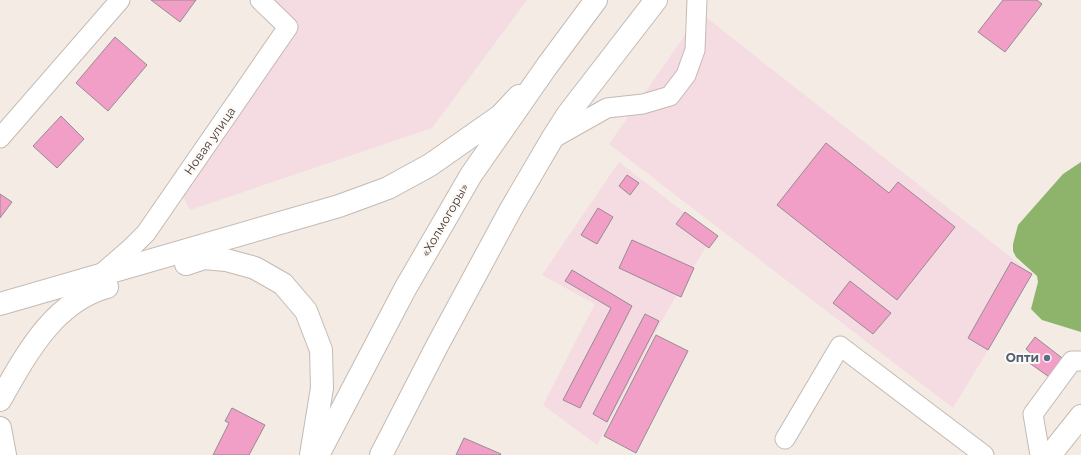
<svg xmlns="http://www.w3.org/2000/svg" width="1081" height="455" font-family="Montserrat,sans-serif">
	<rect width="100%" height="100%" fill="#f3ebe4"/>
	<g fill="#f5dbe2">
		<path d="M268,0h259l-95,128 -242,82 -9,-16 114,-169z"/>
		<path d="M703,15l329,259 -44,76 -35,58 -344,-264 81,-116z"/>
		<path d="M619,162l94,73 -51,85 -65,125 -54,-40 52,-101 -53,-29z"/>
	</g>
	<path fill="#8eb46b" d="M1081,162v170l-39,-12 -11,-11 7,-27 -1,-6 -21,-19 -3,-6v-7l5,-19 45,-51z"/>
	<g fill="#f19fc7" stroke="#968c90">
		<path d="M151,0h45l-16,22z"/>
		<path d="M1003,0h34l5,4 -37,48 -27,-20z"/>
		<path d="M115,37l32,28 -39,46 -32,-28z"/>
		<path d="M61,116l23,23 -27,29 -24,-22z"/>
		<path d="M826,143l63,50 9,-11 57,45 -58,73 -120,-95z"/>
		<path d="M627,175l12,8 -9,12 -11,-9z"/>
		<path d="M0,194l12,8 -12,16z"/>
		<path d="M598,208l15,9 -16,27 -16,-9z"/>
		<path d="M685,212l33,24 -9,12 -33,-24z"/>
		<path d="M632,240l62,28 -13,29 -62,-29z"/>
		<path d="M1011,262l21,12 -44,76 -20,-12z"/>
		<path d="M572,270l60,36 -52,102 -17,-8 48,-92 -46,-27z"/>
		<path d="M850,281l41,32 -18,21 -40,-31z"/>
		<path d="M645,314l14,7 -52,101 -14,-8z"/>
		<path d="M656,335l32,16 -52,102 -32,-17z"/>
		<path d="M1035,337l31,24 -14,18 -24,-17 5,-7 -7,-6z"/>
		<path d="M232,408l33,17 -16,30h-36l16,-32 -4,-2z"/>
		<path d="M464,438l37,16 -1,1h-44z"/>
	</g>
	<g fill="none" stroke-linecap="round" stroke-linejoin="round">
		<g stroke="#c3bab4" stroke-width="21">
			<g id="minor">
				<path d="M0,138l120,-138"/>
				<path d="M552,139l55,-31 36,-4 27,-8 16,-21 9,-25 2,-50"/>
				<path d="M101,274l30,-26 15,-15 142,-206 -28,-27"/>
				<path d="M785,439l55,-93 144,109"/>
				<path d="M1040,455l-7,-41 39,-53h9"/>
			</g>
		</g>
		<g stroke="#c3bab4" stroke-width="24">
			<g id="major">
				<path d="M186,264l18,-6 22,2 29,8 28,16 23,27 15,39 1,38 -11,67"/>
				<path d="M0,304l339,-98 49,-18 42,-23 70,-49 19,-20"/>
				<path d="M0,400c26,-45 53,-98 107,-113"/>
				<path d="M0,428l5,27"/>
				<path d="M1050,455l31,-39"/>
			</g>
		</g>
		<g stroke="#c3bab4" stroke-width="24">
			<g id="highway">
				<path d="M318,455l87,-166 66,-114 76,-109 49,-66"/>
				<path d="M381,455l56,-109 74,-137 41,-70 16,-25 88,-114"/>
			</g>
		</g>
		<use href="#minor" stroke="#fff" stroke-width="19"/>
		<use href="#major" stroke="#fff" stroke-width="22"/>
		<use href="#highway" stroke="#fff" stroke-width="22"/>
	</g>
	<circle fill="#5c6f8a" stroke="#fef9f4" stroke-width="1.5" cx="1047" cy="358" r="4"/>
	<g text-anchor="middle" stroke-width="4" stroke-linejoin="round" paint-order="stroke">
		<g font-size="12" fill="#3e3a38" stroke="#fef9f4">
			<text transform="translate(210 141) rotate(-55)" y="4">Новая улица</text>
			<text transform="translate(445 220) rotate(-60)" y="4">«Холмогоры»</text>
		</g>
		<g font-size="12" font-weight="bold" fill="#4e5e75" stroke="#fef9f4" text-anchor="end">
			<text x="1039" y="362">Опти</text>
		</g>
	</g>
</svg>
